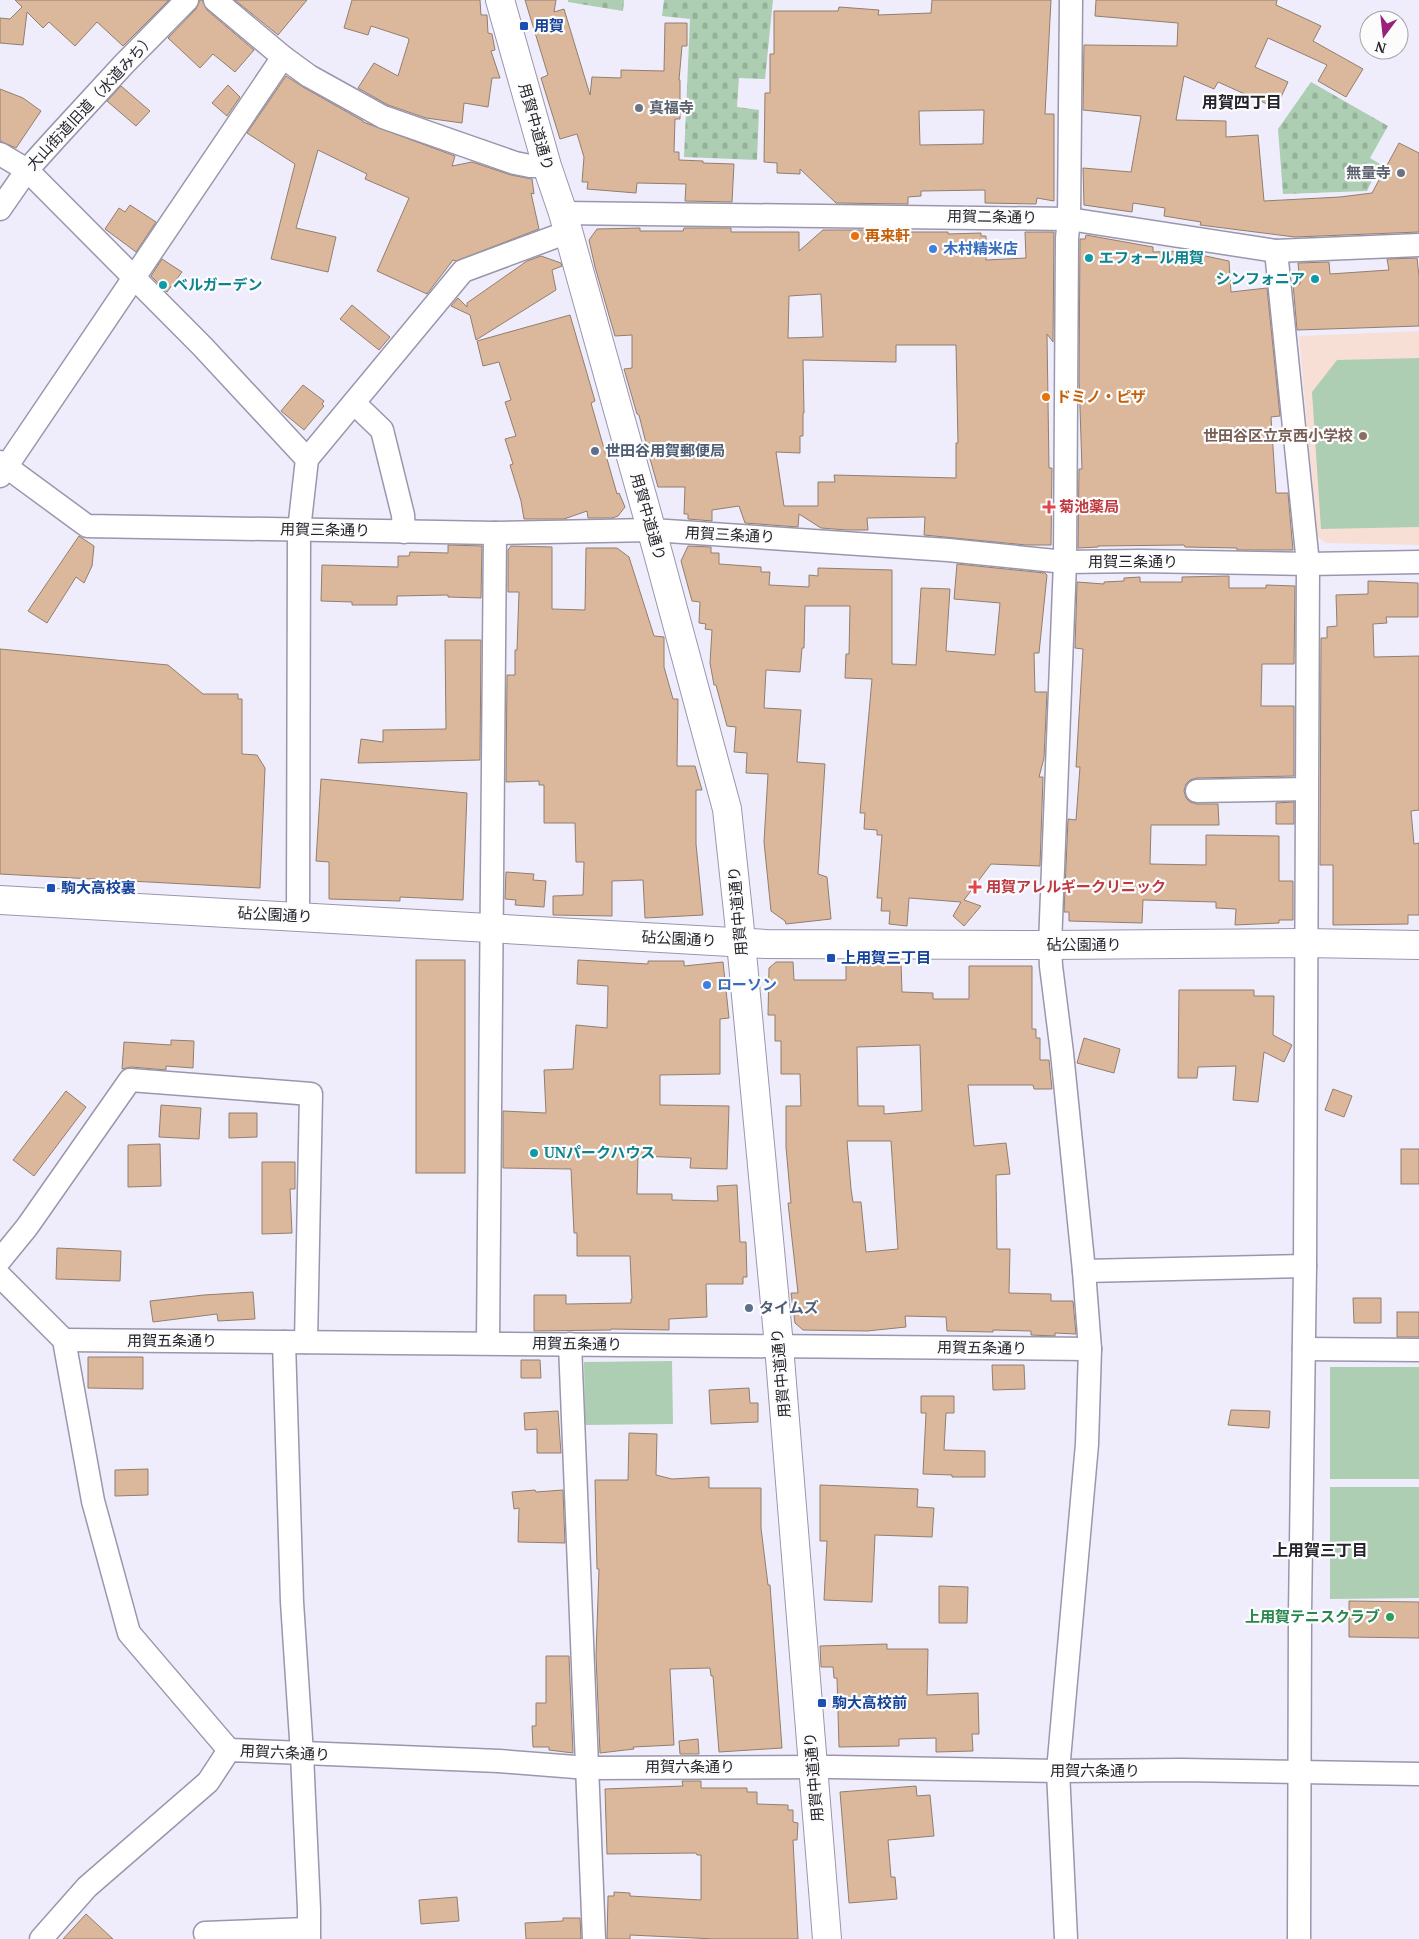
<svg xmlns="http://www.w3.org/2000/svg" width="1419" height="1939" font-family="'PT Serif','Noto Sans JP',serif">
	<defs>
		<pattern id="cemetery-stones" width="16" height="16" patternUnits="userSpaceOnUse" patternTransform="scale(1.25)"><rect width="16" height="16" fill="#adceb3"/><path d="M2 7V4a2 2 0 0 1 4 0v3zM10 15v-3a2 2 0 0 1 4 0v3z" fill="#95b19a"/></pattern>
	</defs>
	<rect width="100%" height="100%" fill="#efedfc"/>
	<path fill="#f8dfd5" d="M1419,331v214l-93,-2 -9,-7 -18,-200z"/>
	<g fill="#adceb3">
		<path d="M1419,358v169l-98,2 -9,-137 25,-32z"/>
		<path d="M672,1361l1,63 -88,1 -1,-63z"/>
		<rect x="1330" y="1367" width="89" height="112"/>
		<path d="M1330,1487h89v111l-89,1z"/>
	</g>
	<g fill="url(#cemetery-stones)">
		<path d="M568,0h56l-1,11 -55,-9z"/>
		<path d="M664,0h109l-8,79 -26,-1 -2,29 22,3 -2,50 -73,-3 6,-138 -28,-3z"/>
		<path d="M1311,82l77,44 -18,32 10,6 -13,27 -84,3 -5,-65z"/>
	</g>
	<g fill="#dbb89b" stroke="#927e6e" fill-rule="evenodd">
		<path d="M15,0h154l-46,46 -26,-24 -22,24 -26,-24 -6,6 -16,-16 -4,33 -23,-2v-25l10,1 12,-12z"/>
		<path d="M200,0h2l5,10 47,40 -19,22 -22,-18 -13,14 -32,-30 28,-29z"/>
		<path d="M235,0h72l-29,35z"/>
		<path d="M352,0h128l1,15h6l1,18 4,1 3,16 -4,1 9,27h-8l-4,29 -24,-4 -2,20 -36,-5 -38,-13 -30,-17 16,-25 24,13 11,-36 -1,-2 -37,-12 -3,9 -24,-7z"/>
		<path d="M525,0h31l-2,12 10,-3 26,86 2,-18 29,1v-8l43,1 1,-48h22v23h-5l-3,34h1v39h-5l-1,33h5v8l24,1v2l31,1 -2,38 -47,-1 1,-17 -49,-1 -1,10 -49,-4 1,-7h-6l2,-25 -7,-23 -17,5 -19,-61 7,-3z"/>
		<path d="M932,0h119l-6,114h9v87l-17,-3 -1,6 -51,-1v-13l-64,1v5l-13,1v7l-72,-1 -36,-34v5l-23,-1v-10l-13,-1 1,-69h5v-39h4v-43h64l1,-4 40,3 -1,5 53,-2zM984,110l-1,34 -63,1 -1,-34z"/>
		<path d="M1096,0h181l-1,5 45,21 -8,15 50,28 -17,28 -28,-16 9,-16 -59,-27 -13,29 33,15 -12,26 -58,-26 -4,7 -30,-13 -8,44 50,1v16l32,-2 6,66 76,-4 32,-4 27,-50 20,10v79l-124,5 -95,-12 1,-3 -37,-6 1,-8 -32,-5 -1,9 -48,-7 -1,-37 48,4 10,-56 -58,-6 1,-65 93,1 1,-23 -83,-7z"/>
		<path d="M286,76l17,11 60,34v1l92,34 -3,10 20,-4 39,13 21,4 2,15 -3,-1 8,36 -83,32 -3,-1 -26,34 -50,-23 32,-73 -44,-19 2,-5 -49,-24 -22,78 40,9 -8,35 -57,-13 24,-95 -48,-31z"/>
		<path d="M228,85l12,12 -13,19 -15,-13z"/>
		<path d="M121,86l29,25 -14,15 -29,-25z"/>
		<path d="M0,89l23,9 18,13 -25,37 -16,-7z"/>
		<path d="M130,205l26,17 -20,30 -31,-23 14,-21 6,4z"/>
		<path d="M640,228v3h43l1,-3h47v4h68v19l24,-21h86v2h39v2l33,-1v3h5v24l40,-2 -1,-26h29l-1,110 -6,-8 2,134h3l-1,77h-25l-102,-10 1,-18 -58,1 1,12h-21l-26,-2 -22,-14 -1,13 -53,-4 -6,-17 -27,4v11l-24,-2v-5h-4l1,-27h-27l-9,-32 -10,-40 -2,-1 -13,-45 8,-1v-33l-17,1 -20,-69 -6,-27 8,-11zM821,294l2,43 -35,1 1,-42zM896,345h60l2,98h-2v35l-122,-3 1,7h-17v24h-34l-8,-54 24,1v-17h3v-23h1l-1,-53 93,2z"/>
		<path d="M1086,235l67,12v5l29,-1 47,10 2,31 36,-4 13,128 -9,1 5,76h12l5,57h-56v-2l-52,-1 -1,-2 -86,1v1l-20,1 1,-79h3l-3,-91 1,-139h5z"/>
		<path d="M541,256l20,7 1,3 -10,4 4,20 -80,50 -6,-25 -19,-9 7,-8 9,9v-4l60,-42z"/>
		<path d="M1417,258l2,18v50l-122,4 -4,-46h7l-2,-21 31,-1 1,12 59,-4 -2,-11z"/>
		<path d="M162,259l20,13 -15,20 -16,-16z"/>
		<path d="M352,305l38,32 -11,13 -39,-31z"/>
		<path d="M570,315l25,86 -4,2 26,91 2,-1 6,14 -7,9 -6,2h-24l-1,-7 -23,8h-40l-3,-18 -11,-36 3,-1 -8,-25 11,-3 -11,-34 6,-2 -12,-38 -16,4 -6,-25z"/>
		<path d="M303,385l21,16 -2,3 2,2 -20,24 -23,-19z"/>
		<path d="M79,536l15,10 -2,20 -8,17 -8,-6 -29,46 -19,-12z"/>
		<path d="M448,545l34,1 -1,52 -33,-1v-2l-51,1v9h-45v-3l-31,-1 1,-36 76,2v-11h11l1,-4 38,1z"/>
		<path d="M511,546l41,1v62l33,1 1,-62h31l12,9 25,79 10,1v30l9,32h5l-1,67h18l7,24h-6v54l7,71 -58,3 -2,-38 -31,1v35l-59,-1v-19l30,-1 1,-33h-8l-1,-39h-31v-38h-5v-4l-33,1 1,-107h8v-25h2l2,-58h-11v-42z"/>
		<path d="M688,546l23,1v6h8v11l42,3v5h9l-1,13 40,2v-12l9,1v-8l74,2v94l24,1 5,-77 29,1 -4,62 49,4 5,-52 -46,-4 3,-35 88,9 2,2 -8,78h-5l1,39h12l-3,66 -5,19h4l-3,89 -49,-2 -27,36 17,6 -17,20 -11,-10 8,-14 -52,-4 -2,28 -18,-2 1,-13h-9l1,-13h-5l5,-63h-5v-5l-13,-1 1,-16h-5l12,-134 -27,-1 1,-24h3l1,-48h-45l-1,42h-2l-2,24 -34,-2 -2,38 37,2 -4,52 28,2 -7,110 9,3 4,42 -45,5 -1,-3 -14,-10 -7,-69 4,-68 -22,-1 1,-20 -13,-1 2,-25 -9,-1 -11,-41h-2l-4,-22 2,-33 -7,-1 1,-5 -7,-1 1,-21 -8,-1 -11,-40z"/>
		<path d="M1229,576v12h37v-3l29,1 -1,78h-32l-1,42h33v70l-97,2 -7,2 -4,4 -2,7 2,7 4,4 7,2h21l1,21h-68l-1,39 56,1v-30l73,1v45h14v39h-14v3l-44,2 1,-16 -20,-1v-6l-73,-2 -1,23 -73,-2v-9h-5l4,-93 8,1 4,-53h-4l7,-118 -8,-1 2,-66 27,2v-2l20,-1v-3l16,-1v5h42v-5z"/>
		<path d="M1368,581l50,2v34h-32l1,6 -14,1 1,33 45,-1v154l-8,1 3,33 5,-1v72h-11v9l-75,1v-60h-13l1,-227h6v-11l10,-1 -1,-31 32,-1z"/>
		<path d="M445,640h36l-1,120 -122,3 3,-24 22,3v-12l63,-1z"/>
		<path d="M0,649l168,16 35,29h35v5h4v55l15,1 8,13 -5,120 -260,-14z"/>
		<path d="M321,779l146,14 -4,107 -63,-3v4l-71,-2v-37l-13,-1z"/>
		<path d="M1294,802v22h-18v-21z"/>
		<path d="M506,872l28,2 -1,6 13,1 -2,26 -29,-2 1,-5 -11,-1z"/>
		<rect x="416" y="960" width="49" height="213"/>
		<path d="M578,960l70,4v-3h36v5l39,-4 6,56 -9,1v55l-60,1v30l69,1 -2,63 -37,-1 1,-10 -53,-2 -1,38h35v6l46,1 -1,-15 20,-1 3,57h6l1,35h-4v7h-37l1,33 -38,2v11l-58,-1v1l-77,1v-36h32v9l65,-1v-4h1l-2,-43h-53v-23h-3l-3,-64 -68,-1v-57l43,2 -2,-43 29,-1 3,-44 31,3 1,-42 -31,-2z"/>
		<path d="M776,962h17l1,18h52v-16l55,-1 1,29 31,1v6h36v-33h63v63h4v9h4v22h9l3,29h-18l-1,-4h-65l6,61 32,-3 4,31 -14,1 1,74h13l-1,44 42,1v7h22l3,33 -21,-1v3l-24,-1v-4l-38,-1v2l-46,-1 -1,-14 -41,-1 1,11 -39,4 -64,-1 -8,-7 -4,-30h7l-10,-90h3l-5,-56v-41h15l-1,-32h-19v-33h-6v-26h-7l1,-47zM920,1045l2,66 -38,3v-8h-26l-1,-59zM847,1141h44l7,108 -32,3 -5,-50h-8l-2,-13z"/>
		<path d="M1179,990h75v6h20l-1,39 19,10 -8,17 -20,-10 -6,50 -25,-2 3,-34 -38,1 -1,11h-19z"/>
		<path d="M1084,1038l36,11 -6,24 -37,-10z"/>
		<path d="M171,1040l23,1 -1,27 -27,-2v4l-35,-3 -9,2 2,-27 47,3z"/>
		<path d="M1333,1089l19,7 -8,21 -19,-7z"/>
		<path d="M66,1091l20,16 -52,69 -21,-16z"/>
		<path d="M161,1105l40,3 -2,31 -40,-2z"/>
		<path d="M229,1113h28v24l-28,1z"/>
		<path d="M160,1144l1,42 -33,1v-42z"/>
		<rect x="1401" y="1149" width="18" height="35"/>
		<path d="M262,1162h33v27h-5l2,44 -30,1z"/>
		<path d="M57,1248l64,3 -1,30 -64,-2z"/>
		<path d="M253,1292l2,27 -37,2 -1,-7 -64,8 -3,-21 54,-6z"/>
		<path d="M1353,1298h28v25h-27z"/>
		<rect x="1397" y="1312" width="22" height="25"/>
		<path d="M88,1357h55v32l-55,-1z"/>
		<path d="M521,1360h19l1,18h-20z"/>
		<path d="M992,1365h32l1,24 -32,1z"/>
		<path d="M749,1388l1,15h8v19l-47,2 -2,-34z"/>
		<path d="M921,1396h33v17h-8l-2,37 41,1v26h-33v-2l-29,-1 3,-61h-5z"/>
		<path d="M1231,1410l39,1 -1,17 -41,-3z"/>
		<path d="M558,1411l3,42h-24v-24l-12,1 -1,-17z"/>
		<path d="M629,1433l28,1 -1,41 16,4 37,-2v11h52v40l7,57h2l12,163 -63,4 -6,-76h-2l-1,-8 -40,1 4,76 -41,2 1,2 -34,4 -4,-97 3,-87h-2l-2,-89h33z"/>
		<path d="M148,1469v26l-33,1v-26z"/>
		<path d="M820,1485l98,4 -1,18 17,1 -2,29 -57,-2 -3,67 -48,-2 3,-59h-7z"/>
		<path d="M535,1490l1,2 27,-2 2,53 -47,-1 1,-34 -5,1 -2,-17z"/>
		<path d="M939,1586l29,1 -1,36h-28z"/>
		<path d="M1349,1601l70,1v36l-70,-1z"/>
		<path d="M887,1644v5h41l-1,46 51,-2 1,41h-7l1,17 -37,1v-14l-37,1v7l-60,1 -2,-69h-3l-1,-11h-12l-1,-21z"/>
		<path d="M546,1656h23l4,97 -24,-3v-3h-16l-1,-21h4v-23h10z"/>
		<path d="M698,1739l1,15h-19l-1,-13z"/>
		<path d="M682,1781h19v7h46v4h10v12l31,1v5h5v12l5,1 -1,17h-4l5,99h-83l-85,-4v4h-23l1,-43h6v-4l16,1v3l71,4v-45h-4l-1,-2 -89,1 -2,-65 78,-3z"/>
		<path d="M916,1786l1,10 13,-1 4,41 -46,4 3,37h4l2,22 -48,4 -9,-111z"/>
		<path d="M457,1897l2,24 -38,3 -2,-24z"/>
		<path d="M86,1914l27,25h-50z"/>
		<path d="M563,1918h17l1,21h-55l-1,-16 38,-2z"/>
	</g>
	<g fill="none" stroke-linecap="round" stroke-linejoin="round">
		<g stroke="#9a96ad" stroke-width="25">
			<g id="minor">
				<path d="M215,0l68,57 26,19 74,41 132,46 15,3h17"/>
				<path d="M0,154l27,16 175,176 105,113 -8,71 -1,387"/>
				<path d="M0,209l27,-39 28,-31 69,-75 63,-64"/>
				<path d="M563,213l506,6 207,32 143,-6"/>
				<path d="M1276,251l32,313 -3,702 -5,347 -1,326"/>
				<path d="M354,403l28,27 21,85 1,17"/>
				<path d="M307,459l156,-188 105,-39"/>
				<path d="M0,462l87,64 408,7 157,-3 296,20 117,12 75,-1 168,3 111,-2"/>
				<path d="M0,476l283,-419"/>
				<path d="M1197,791l109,-2"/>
				<path d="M0,1260l27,-33 103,-147 181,14 -5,248"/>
				<path d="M1084,1271l221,-5"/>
				<path d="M0,1276l64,64 29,161 36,132 100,117"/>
				<path d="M64,1340l1026,9"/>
				<path d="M284,1342l8,260 10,152 7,155v30"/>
				<path d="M488,1343l7,-810"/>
				<path d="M570,1344l24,595"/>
				<path d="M1304,1349l115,1"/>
				<path d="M205,1933l103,-4"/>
				<path d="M41,1939l46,-52 121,-105 21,-32 270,11 89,7 244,-1 226,4 124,-1 237,4"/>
				<path d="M1066,1939l-8,-168 29,-327 3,-95 -6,-78 -22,-218 -11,-87 -1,-21 15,-383 2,-324 2,-19 2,-219"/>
			</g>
		</g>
		<g stroke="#9a96ad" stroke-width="30">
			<g id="tertiary">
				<path d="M500,0l47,166 16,47 96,344 68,252 12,112 40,425 48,593"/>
				<path d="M0,900l766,44 284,1 255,-2 114,2"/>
			</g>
		</g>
		<use href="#minor" stroke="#fff" stroke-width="22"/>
		<use href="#tertiary" stroke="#fff" stroke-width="28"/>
	</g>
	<g fill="#1a4fb4" stroke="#fcfcfc" stroke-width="2">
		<rect x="519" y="21" width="10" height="10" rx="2.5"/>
		<rect x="46" y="883" width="10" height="10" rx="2.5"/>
		<rect x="826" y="953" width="10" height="10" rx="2.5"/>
		<rect x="817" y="1698" width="10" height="10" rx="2.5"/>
	</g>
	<g fill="#6b7280" stroke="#fcfcfc" stroke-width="2">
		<circle cx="639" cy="108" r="5"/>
		<circle cx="1401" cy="173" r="5"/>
	</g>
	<g fill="#e8710a" stroke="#fcfcfc" stroke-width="2">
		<circle cx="855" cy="236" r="5"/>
		<circle cx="1046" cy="397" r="5"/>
	</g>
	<g fill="#3f7fe0" stroke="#fcfcfc" stroke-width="2">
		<circle cx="933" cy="249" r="5"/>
		<circle cx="707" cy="985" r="5"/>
	</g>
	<g fill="#0f9aa8" stroke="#fcfcfc" stroke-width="2">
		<circle cx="1089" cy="258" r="5"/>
		<circle cx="1315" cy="279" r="5"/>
		<circle cx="163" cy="285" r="5"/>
		<circle cx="534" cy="1153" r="5"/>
	</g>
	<circle fill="#8d6e63" stroke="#fcfcfc" stroke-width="2" cx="1363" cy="436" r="5"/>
	<g fill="#5c6f8a" stroke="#fcfcfc" stroke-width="2">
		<circle cx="595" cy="451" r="5"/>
		<circle cx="749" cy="1308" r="5"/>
	</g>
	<g fill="#e0444e" stroke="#fcfcfc" stroke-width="2">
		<path d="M1046.5 499.5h5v5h5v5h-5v5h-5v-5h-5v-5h5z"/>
		<path d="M972.5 879.5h5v5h5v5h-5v5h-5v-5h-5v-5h5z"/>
	</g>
	<circle fill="#2e9e5b" stroke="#fcfcfc" stroke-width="2" cx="1390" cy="1617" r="5"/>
	<g text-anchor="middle" stroke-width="4.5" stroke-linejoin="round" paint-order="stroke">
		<g font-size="15" font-weight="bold" fill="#164399" stroke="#fcfcfc" text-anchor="start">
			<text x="534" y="31">用賀</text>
			<text x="61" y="893">駒大高校裏</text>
			<text x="841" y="963">上用賀三丁目</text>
			<text x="832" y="1708">駒大高校前</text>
		</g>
		<g font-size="15" fill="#25242d" stroke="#fcfcfc">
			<text transform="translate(91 102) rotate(-47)" y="5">大山街道旧道（水道みち）</text>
			<text transform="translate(536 127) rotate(74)" y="5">用賀中道通り</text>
			<text transform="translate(992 217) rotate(1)" y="5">用賀二条通り</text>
			<text transform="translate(648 517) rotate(74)" y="5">用賀中道通り</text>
			<text transform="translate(325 530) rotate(1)" y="5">用賀三条通り</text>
			<text transform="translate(730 535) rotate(3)" y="5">用賀三条通り</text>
			<text x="1133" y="567">用賀三条通り</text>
			<text transform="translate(738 911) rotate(-95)" y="5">用賀中道通り</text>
			<text transform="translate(275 915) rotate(3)" y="5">砧公園通り</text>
			<text transform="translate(679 939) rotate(3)" y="5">砧公園通り</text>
			<text x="1084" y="950">砧公園通り</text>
			<text x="172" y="1346">用賀五条通り</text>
			<text transform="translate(577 1344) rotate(1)" y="5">用賀五条通り</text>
			<text transform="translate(982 1348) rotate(1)" y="5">用賀五条通り</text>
			<text transform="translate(781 1373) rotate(-95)" y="5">用賀中道通り</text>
			<text transform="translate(285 1753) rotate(3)" y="5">用賀六条通り</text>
			<text x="690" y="1772">用賀六条通り</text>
			<text x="1095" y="1776">用賀六条通り</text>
			<text transform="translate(814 1777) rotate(-95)" y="5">用賀中道通り</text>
		</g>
		<g font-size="15" font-weight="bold" fill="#5b616d" stroke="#fcfcfc" text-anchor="start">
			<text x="649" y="113">真福寺</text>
			<text x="1391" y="178" text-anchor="end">無量寺</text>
		</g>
		<g font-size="15" font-weight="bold" fill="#c56008" stroke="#fcfcfc" text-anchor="start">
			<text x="865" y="241">再来軒</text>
			<text x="1056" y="402">ドミノ・ピザ</text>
		</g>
		<g font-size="15" font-weight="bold" fill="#366cbe" stroke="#fcfcfc" text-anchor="start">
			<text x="943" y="254">木村精米店</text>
			<text x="717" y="990">ローソン</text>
		</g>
		<g font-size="15" font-weight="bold" fill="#0d838f" stroke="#fcfcfc" text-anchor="start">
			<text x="1099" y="263">エフォール用賀</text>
			<text x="1305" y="284" text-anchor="end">シンフォニア</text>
			<text x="173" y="290">ベルガーデン</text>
			<text x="544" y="1158">UNパークハウス</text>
		</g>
		<g font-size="15" font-weight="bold" fill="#785e54" stroke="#fcfcfc" text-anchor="end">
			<text x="1353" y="441">世田谷区立京西小学校</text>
		</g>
		<g font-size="15" font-weight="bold" fill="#4e5e75" stroke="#fcfcfc" text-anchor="start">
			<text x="605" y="456">世田谷用賀郵便局</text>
			<text x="759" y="1313">タイムズ</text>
		</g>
		<g font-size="15" font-weight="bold" fill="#be3a42" stroke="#fcfcfc" text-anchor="start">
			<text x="1059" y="512">菊池薬局</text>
			<text x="986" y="892">用賀アレルギークリニック</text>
		</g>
		<g font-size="15" font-weight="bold" fill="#27864d" stroke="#fcfcfc" text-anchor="end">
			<text x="1380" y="1622">上用賀テニスクラブ</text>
		</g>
		<g font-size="16" font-weight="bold" fill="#25242d" stroke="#fcfcfc">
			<text x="1242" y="108">用賀四丁目</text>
			<text x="1320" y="1556">上用賀三丁目</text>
		</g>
	</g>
	<g transform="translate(1384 35) rotate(195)"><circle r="24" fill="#fcfcfc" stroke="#a6a6a9"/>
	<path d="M0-4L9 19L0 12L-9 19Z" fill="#9a217a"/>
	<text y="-8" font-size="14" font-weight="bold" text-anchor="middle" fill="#25242d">N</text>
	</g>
</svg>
